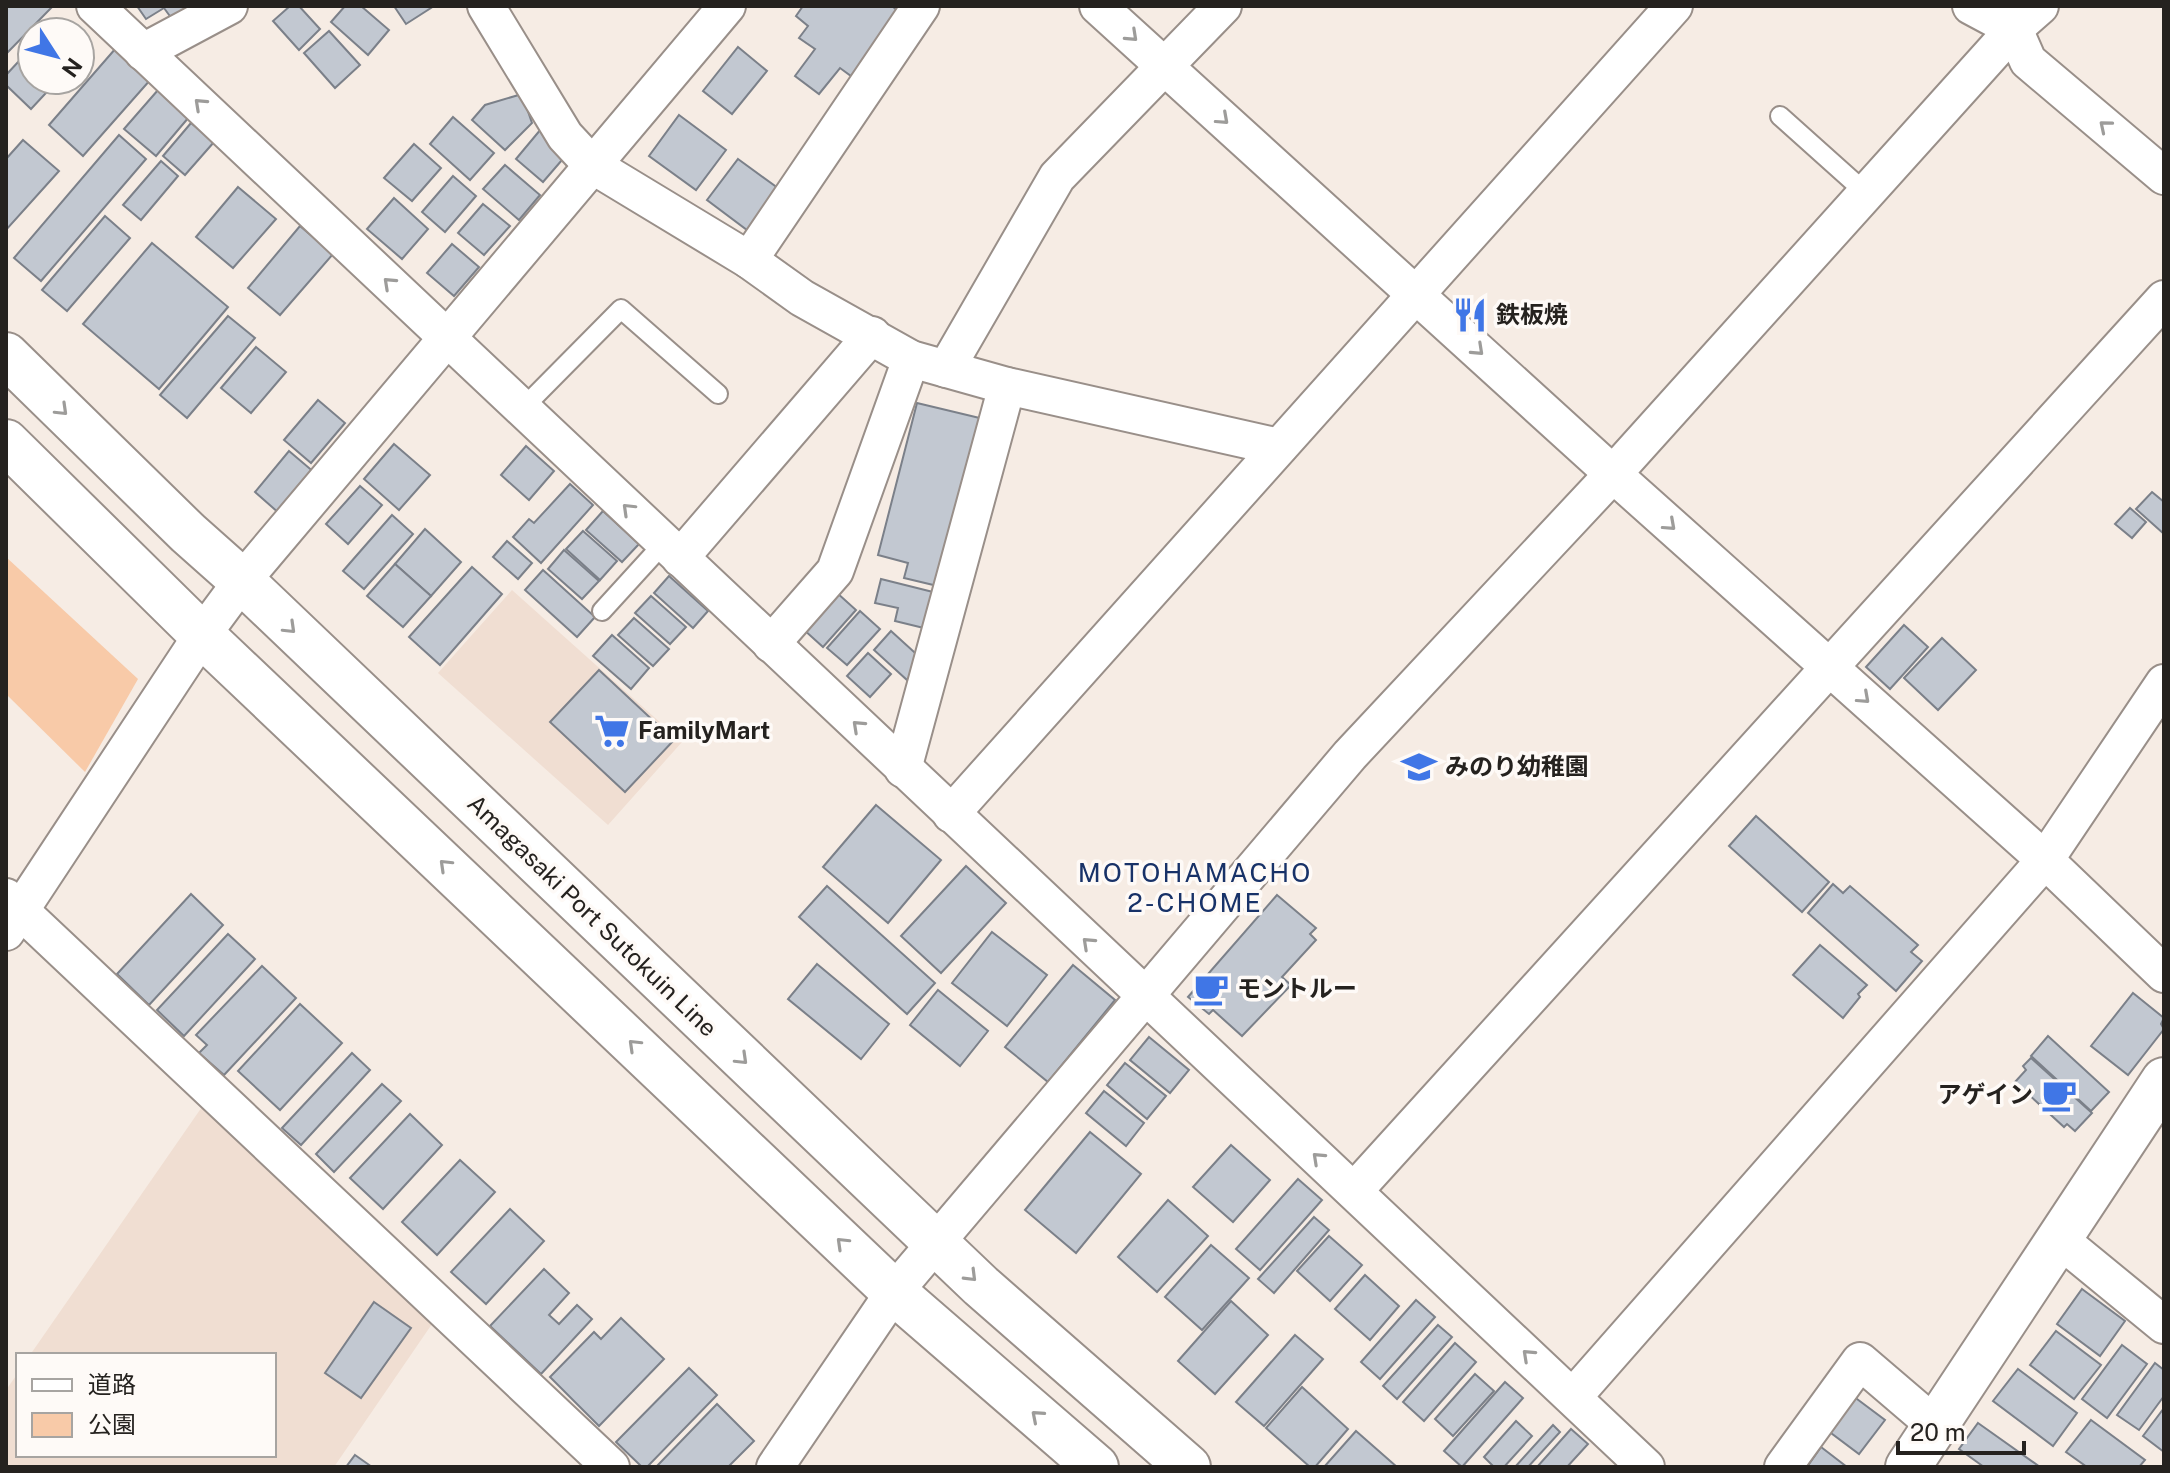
<svg xmlns="http://www.w3.org/2000/svg" width="2170" height="1473" font-family="'Public Sans','Noto Sans JP',sans-serif">
	<rect width="100%" height="100%" fill="#f6ece4"/>
	<g fill="#f0ded2">
		<path d="M512,590l170,152 -74,83 -170,-152z"/>
		<path d="M204,1104l228,220 -98,143h-328v-77l12,-17v82h256v-100h-244z"/>
	</g>
	<path fill="#f8caa8" d="M6,557l132,122 -53,93 -79,-78z"/>
	<g fill="#c2c8d1" stroke="#7b8089" stroke-width="2">
		<path d="M6,6h47l-47,48z"/>
		<path d="M137,6h54l-19,13 -8,-11 -18,11z"/>
		<path d="M290,6h9l21,23 -21,21 -26,-29z"/>
		<path d="M345,6h16l28,24 -21,25 -37,-33z"/>
		<path d="M394,6h40l-28,18z"/>
		<path d="M803,6h89l7,6 -48,64 -11,-8 -21,26 -24,-18 20,-27 -16,-11 9,-12 -12,-10z"/>
		<path d="M329,31l31,34 -25,23 -31,-35z"/>
		<path d="M32,47v33h26l-27,29 -25,-24v-10z"/>
		<path d="M738,47l29,24 -35,43 -29,-23z"/>
		<path d="M116,48l35,31 -68,77 -34,-31z"/>
		<path d="M158,90l31,27 -33,39 -32,-27z"/>
		<path d="M522,94l10,29 -27,27 -33,-30 13,-15z"/>
		<path d="M679,115l47,35 -30,40 -47,-34z"/>
		<path d="M453,117l41,36 -24,27 -40,-36z"/>
		<path d="M191,123l23,19 -29,33 -22,-19z"/>
		<path d="M541,129l27,24 -25,29 -27,-23z"/>
		<path d="M119,135l27,24 -105,122 -27,-23z"/>
		<path d="M23,140l36,31 -53,59v-71z"/>
		<path d="M414,144l27,24 -29,33 -28,-23z"/>
		<path d="M738,159l44,32 -31,42 -44,-33z"/>
		<path d="M161,161l17,15 -37,44 -18,-15z"/>
		<path d="M505,165l35,30 -21,25 -36,-31z"/>
		<path d="M453,176l23,20 -31,36 -23,-20z"/>
		<path d="M238,187l38,32 -43,49 -37,-31z"/>
		<path d="M394,198l34,31 -26,30 -35,-30z"/>
		<path d="M483,204l27,22 -26,29 -26,-22z"/>
		<path d="M105,216l25,22 -63,73 -25,-21z"/>
		<path d="M300,226l33,28 -53,61 -32,-27z"/>
		<path d="M152,243l76,64 -69,82 -76,-65z"/>
		<path d="M452,244l27,23 -25,29 -27,-23z"/>
		<path d="M228,316l27,22 -68,80 -27,-23z"/>
		<path d="M256,347l30,25 -35,41 -30,-25z"/>
		<path d="M318,400l27,23 -34,40 -27,-23z"/>
		<path d="M917,403l71,17 -42,168 -42,-10 4,-15 -30,-8z"/>
		<path d="M394,444l36,31 -31,35 -35,-31z"/>
		<path d="M526,446l28,25 -25,29 -28,-25z"/>
		<path d="M289,451l26,22 -35,41 -25,-22z"/>
		<path d="M570,484l23,21 -52,58 -28,-26 16,-18 5,4z"/>
		<path d="M360,486l22,19 -34,39 -22,-20z"/>
		<path d="M2152,492l12,10v32l-28,-25z"/>
		<path d="M2130,508l16,14 -14,16 -17,-14z"/>
		<path d="M603,511l36,33 -17,18 -36,-32z"/>
		<path d="M392,515l21,19 -49,55 -21,-18z"/>
		<path d="M425,529l36,33 -30,34 -36,-32z"/>
		<path d="M583,531l34,30 -17,19 -34,-31z"/>
		<path d="M507,541l25,22 -14,16 -25,-22z"/>
		<path d="M564,550l35,31 -17,18 -34,-30z"/>
		<path d="M395,564l36,32 -28,31 -36,-31z"/>
		<path d="M472,567l30,27 -62,71 -31,-28z"/>
		<path d="M543,570l52,47 -18,20 -52,-47z"/>
		<path d="M669,576l39,35 -15,17 -39,-35z"/>
		<path d="M881,579l60,15 -9,36 -37,-9 3,-13 -23,-5z"/>
		<path d="M836,592l20,18 -33,37 -20,-18z"/>
		<path d="M651,596l35,31 -16,17 -35,-31z"/>
		<path d="M860,611l20,18 -33,36 -20,-17z"/>
		<path d="M634,618l35,31 -16,17 -35,-31z"/>
		<path d="M1904,625l24,22 -38,42 -24,-22z"/>
		<path d="M891,631l33,30 -17,19 -33,-30z"/>
		<path d="M612,635l37,33 -18,21 -38,-33z"/>
		<path d="M1942,638l34,32 -38,40 -34,-32z"/>
		<path d="M868,653l23,21 -21,23 -23,-21z"/>
		<path d="M599,670l75,70 -49,52 -75,-70z"/>
		<path d="M876,805l65,55 -53,63 -65,-56z"/>
		<path d="M1756,816l73,66 -27,30 -73,-66z"/>
		<path d="M966,866l40,37 -65,70 -40,-37z"/>
		<path d="M1833,884l10,9 7,-7 68,59 -7,7 11,9 -26,30 -88,-78z"/>
		<path d="M827,886l108,97 -28,31 -108,-97z"/>
		<path d="M191,894l32,31 -74,80 -32,-31z"/>
		<path d="M1277,895l39,33 -6,6 6,6 -34,37 9,8 -49,51 -29,-26 -4,4 -21,-17z"/>
		<path d="M992,932l55,43 -40,51 -55,-43z"/>
		<path d="M228,934l27,25 -71,77 -27,-26z"/>
		<path d="M1820,945l47,40 -9,9 2,3 -17,21 -50,-43z"/>
		<path d="M817,964l72,60 -28,35 -73,-60z"/>
		<path d="M1073,965l42,35 -67,82 -43,-35z"/>
		<path d="M262,966l34,32 -72,77 -25,-22 8,-8 -11,-10z"/>
		<path d="M938,990l50,41 -28,35 -50,-41z"/>
		<path d="M2133,993l31,25 -3,6 3,5 -36,46 -37,-29z"/>
		<path d="M300,1004l42,39 -62,67 -42,-39z"/>
		<path d="M2048,1036l61,56 -18,19 -60,-55z"/>
		<path d="M1149,1037l40,33 -19,23 -40,-33z"/>
		<path d="M352,1053l18,17 -69,75 -19,-17z"/>
		<path d="M2031,1058l61,55 -17,18 -8,-7 -3,3 -49,-45 11,-12 -3,-4z"/>
		<path d="M1125,1063l41,33 -19,23 -40,-34z"/>
		<path d="M382,1084l19,17 -67,71 -18,-18z"/>
		<path d="M1104,1091l40,32 -18,23 -40,-33z"/>
		<path d="M410,1114l32,31 -59,64 -33,-31z"/>
		<path d="M1090,1132l51,42 -65,79 -51,-43z"/>
		<path d="M1231,1145l39,35 -37,42 -40,-35z"/>
		<path d="M460,1160l35,32 -58,63 -35,-33z"/>
		<path d="M1298,1179l24,21 -62,70 -24,-21z"/>
		<path d="M1168,1200l40,36 -51,56 -39,-35z"/>
		<path d="M510,1209l34,32 -58,63 -35,-32z"/>
		<path d="M1314,1217l15,13 -55,63 -16,-14z"/>
		<path d="M1329,1236l33,29 -32,36 -33,-30z"/>
		<path d="M1211,1245l38,33 -47,52 -37,-33z"/>
		<path d="M544,1269l25,24 -20,22 10,9 18,-19 15,14 -51,55 -51,-48z"/>
		<path d="M1365,1275l34,31 -29,34 -35,-31z"/>
		<path d="M2082,1289l43,32 -25,35 -43,-32z"/>
		<path d="M1416,1300l19,17 -55,62 -19,-17z"/>
		<path d="M1231,1301l37,34 -53,59 -37,-33z"/>
		<path d="M374,1302l37,26 -50,70 -36,-25z"/>
		<path d="M621,1318l43,41 -65,67 -49,-49 44,-45 7,7z"/>
		<path d="M1438,1325l14,12 -55,62 -14,-13z"/>
		<path d="M2056,1331l45,34 -27,34 -44,-34z"/>
		<path d="M1295,1335l28,24 -59,67 -28,-24z"/>
		<path d="M1455,1343l21,19 -52,59 -21,-19z"/>
		<path d="M2122,1345l25,19 -40,54 -25,-19z"/>
		<path d="M2155,1363l9,7v26l-25,34 -22,-15z"/>
		<path d="M689,1368l28,27 -70,72h-5l-26,-25z"/>
		<path d="M2018,1369l59,44 -24,33 -60,-45z"/>
		<path d="M1475,1374l19,17 -41,45 -18,-17z"/>
		<path d="M1505,1382l18,16 -61,69 -18,-16z"/>
		<path d="M1302,1387l46,42 -33,38h-5l-44,-39z"/>
		<path d="M1853,1396l32,24 -26,34 -32,-24z"/>
		<path d="M717,1404l37,37 -26,26h-72z"/>
		<path d="M2164,1408v44l-21,-16z"/>
		<path d="M2091,1420l54,40 -6,7h-52l-21,-15z"/>
		<path d="M1516,1421l16,15 -28,31h-10l-10,-10z"/>
		<path d="M1978,1423l62,44h-56l-25,-18z"/>
		<path d="M1553,1425l7,7 -32,35h-13z"/>
		<path d="M1571,1429l17,15 -21,23h-30z"/>
		<path d="M1356,1431l41,36h-73z"/>
		<path d="M1821,1447l26,20h-40z"/>
		<path d="M355,1455l17,12h-26z"/>
	</g>
	<g fill="none" stroke-linecap="round" stroke-linejoin="round">
		<g stroke="#998f89" stroke-width="22">
			<g id="lane">
				<path d="M1780,116l86,77"/>
				<path d="M523,408l98,-99 97,85"/>
				<path d="M602,611l62,-68"/>
			</g>
		</g>
		<g stroke="#998f89" stroke-width="40">
			<g id="street">
				<path d="M95,6l1551,1461"/>
				<path d="M486,6l79,130 27,29 157,95 53,38 109,61 96,27 272,61"/>
				<path d="M1098,6l515,468 432,386 119,114"/>
				<path d="M1971,6l43,23 14,32 136,115"/>
				<path d="M143,52l86,-46"/>
				<path d="M749,260l172,-254"/>
				<path d="M946,369l111,-192 166,-171"/>
				<path d="M680,558l192,-223"/>
				<path d="M771,644l64,-73 76,-212"/>
				<path d="M903,769l104,-383"/>
				<path d="M951,814l723,-808"/>
				<path d="M6,897l605,570"/>
				<path d="M6,932l196,-297 40,-54 485,-575"/>
				<path d="M1354,1191l810,-892"/>
				<path d="M2059,1239l105,86"/>
				<path d="M1573,1397l472,-537 119,-177"/>
				<path d="M775,1467l119,-175 456,-537 263,-281 401,-445 26,-23"/>
				<path d="M1783,1467l77,-106 76,65"/>
			</g>
		</g>
		<g stroke="#998f89" stroke-width="48">
			<g id="secondary">
				<path d="M6,355l182,178 54,48 739,705 207,181"/>
				<path d="M6,442l196,193 692,657 202,175"/>
				<path d="M1908,1467l256,-387"/>
			</g>
		</g>
		<use href="#lane" stroke="#fff" stroke-width="18"/>
		<use href="#street" stroke="#fff" stroke-width="36"/>
		<use href="#secondary" stroke="#fff" stroke-width="44"/>
	</g>
	<defs><path id="oneway-chevron" d="M-2-3.5L2.5 0L-2 3.5" fill="none" stroke-width="1.6" stroke-linecap="round" stroke-linejoin="round" transform="scale(2)"/></defs>
	<g stroke="#9d9c9a">
		<use href="#oneway-chevron" transform="translate(1132 36) rotate(43)"/>
		<use href="#oneway-chevron" transform="translate(200 104) rotate(-137)"/>
		<use href="#oneway-chevron" transform="translate(1223 119) rotate(42)"/>
		<use href="#oneway-chevron" transform="translate(2105 126) rotate(-140)"/>
		<use href="#oneway-chevron" transform="translate(389 283) rotate(-137)"/>
		<use href="#oneway-chevron" transform="translate(1478 350) rotate(43)"/>
		<use href="#oneway-chevron" transform="translate(62 410) rotate(44)"/>
		<use href="#oneway-chevron" transform="translate(628 509) rotate(-136)"/>
		<use href="#oneway-chevron" transform="translate(1670 525) rotate(42)"/>
		<use href="#oneway-chevron" transform="translate(290 628) rotate(44)"/>
		<use href="#oneway-chevron" transform="translate(1864 698) rotate(42)"/>
		<use href="#oneway-chevron" transform="translate(858 726) rotate(-137)"/>
		<use href="#oneway-chevron" transform="translate(445 865) rotate(-136)"/>
		<use href="#oneway-chevron" transform="translate(1088 943) rotate(-137)"/>
		<use href="#oneway-chevron" transform="translate(634 1045) rotate(-136)"/>
		<use href="#oneway-chevron" transform="translate(742 1059) rotate(44)"/>
		<use href="#oneway-chevron" transform="translate(1318 1158) rotate(-137)"/>
		<use href="#oneway-chevron" transform="translate(842 1243) rotate(-136)"/>
		<use href="#oneway-chevron" transform="translate(971 1276) rotate(45)"/>
		<use href="#oneway-chevron" transform="translate(1528 1355) rotate(-137)"/>
		<use href="#oneway-chevron" transform="translate(1037 1416) rotate(-139)"/>
	</g>
	<defs>
		<g id="restaurant-bare" transform="scale(2.76)"><path d="M-5-6h1v4h1v-4h1v4h1v-4h1v5L-1.5 .5V6h-2V.5L-5-1ZM5-6V6H3V1.5H1.5Q1.5-4 5-6Z" fill="#4076e6" stroke="#fefaf7" stroke-width="2.5" paint-order="stroke"/></g>
		<g id="supermarket-bare" transform="scale(2.76)"><path d="M-6-5.5h2.5l.6 2H6L4.5 2H-2.5L-4.4-4H-6ZM-1.5 3.2a1.3 1.3 0 1 0 .1 0ZM3 3.2a1.3 1.3 0 1 0 .1 0Z" fill="#4076e6" stroke="#fefaf7" stroke-width="2.5" paint-order="stroke"/></g>
		<g id="school-bare" transform="scale(2.76)"><path d="M0-5L7-2L0 1L-7-2ZM-4 1L0 2.5L4 1V4Q0 6-4 4Z" fill="#4076e6" stroke="#fefaf7" stroke-width="2.5" paint-order="stroke"/></g>
		<g id="cafe-bare" transform="scale(2.76)"><path d="M-5.5-4.5H6V0H3Q3 3.5 0 3.5H-2.5Q-5.5 3.5-5.5 0ZM3-3.2v2h1.7v-2ZM-6 4.5H4V6H-6Z" fill="#4076e6" stroke="#fefaf7" stroke-width="2.5" paint-order="stroke"/></g>
	</defs>
	<g fill-rule="evenodd">
		<use href="#restaurant-bare" x="1470" y="315"/>
		<use href="#supermarket-bare" x="612" y="731"/>
		<use href="#school-bare" x="1419" y="767"/>
		<use href="#cafe-bare" x="1211" y="989"/>
		<use href="#cafe-bare" x="2059" y="1095"/>
	</g>
	<g text-anchor="middle" stroke-width="7" stroke-linejoin="round" paint-order="stroke">
		<g font-size="24" font-weight="bold" fill="#25221f" stroke="#fefaf7" text-anchor="start">
			<text x="1496" y="323">鉄板焼</text>
			<text x="638" y="739">FamilyMart</text>
			<text x="1445" y="775">みのり幼稚園</text>
			<text x="1237" y="997">モントルー</text>
			<text x="2033" y="1103" text-anchor="end">アゲイン</text>
		</g>
		<g font-size="24" fill="#25221f" stroke="#fefaf7">
			<text transform="translate(592 916) rotate(44)" y="8">Amagasaki Port Sutokuin Line</text>
		</g>
		<g font-size="26" letter-spacing="2" fill="#183268" stroke="#fefaf7">
			<text x="1195" y="882">MOTOHAMACHO<tspan x="1195" dy="30">2-CHOME</tspan></text>
		</g>
	</g>
	<rect width="2170" height="1473" fill="none" stroke="#25221f" stroke-width="16"/>
	<rect x="16" y="1353" width="260" height="104" fill="#fefaf7" stroke="#a7a4a1" stroke-width="2"/>
	<rect x="32" y="1379" width="40" height="12" fill="#ffffff" stroke="#a7a4a1" stroke-width="2"/>
	<text x="88" y="1393" font-size="24" fill="#25221f">道路</text>
	<rect x="32" y="1413" width="40" height="24" fill="#f8caa8" stroke="#a7a4a1" stroke-width="2"/>
	<text x="88" y="1433" font-size="24" fill="#25221f">公園</text>
	<g transform="translate(56 56) rotate(126)"><circle r="38" fill="#fefaf7" stroke="#a7a4a1" stroke-width="2"/>
	<path d="M0-6L14 30L0 20L-14 30Z" fill="#4076e6"/>
	<text y="-12" font-size="22" font-weight="bold" text-anchor="middle" fill="#25221f">N</text>
	</g>
	<path d="M1898 1441v12h126v-12" fill="none" stroke="#25221f" stroke-width="4"/>
	<text x="1910" y="1441" font-size="24" fill="#25221f" stroke="#fefaf7" stroke-width="6" paint-order="stroke">20 m</text>
</svg>
